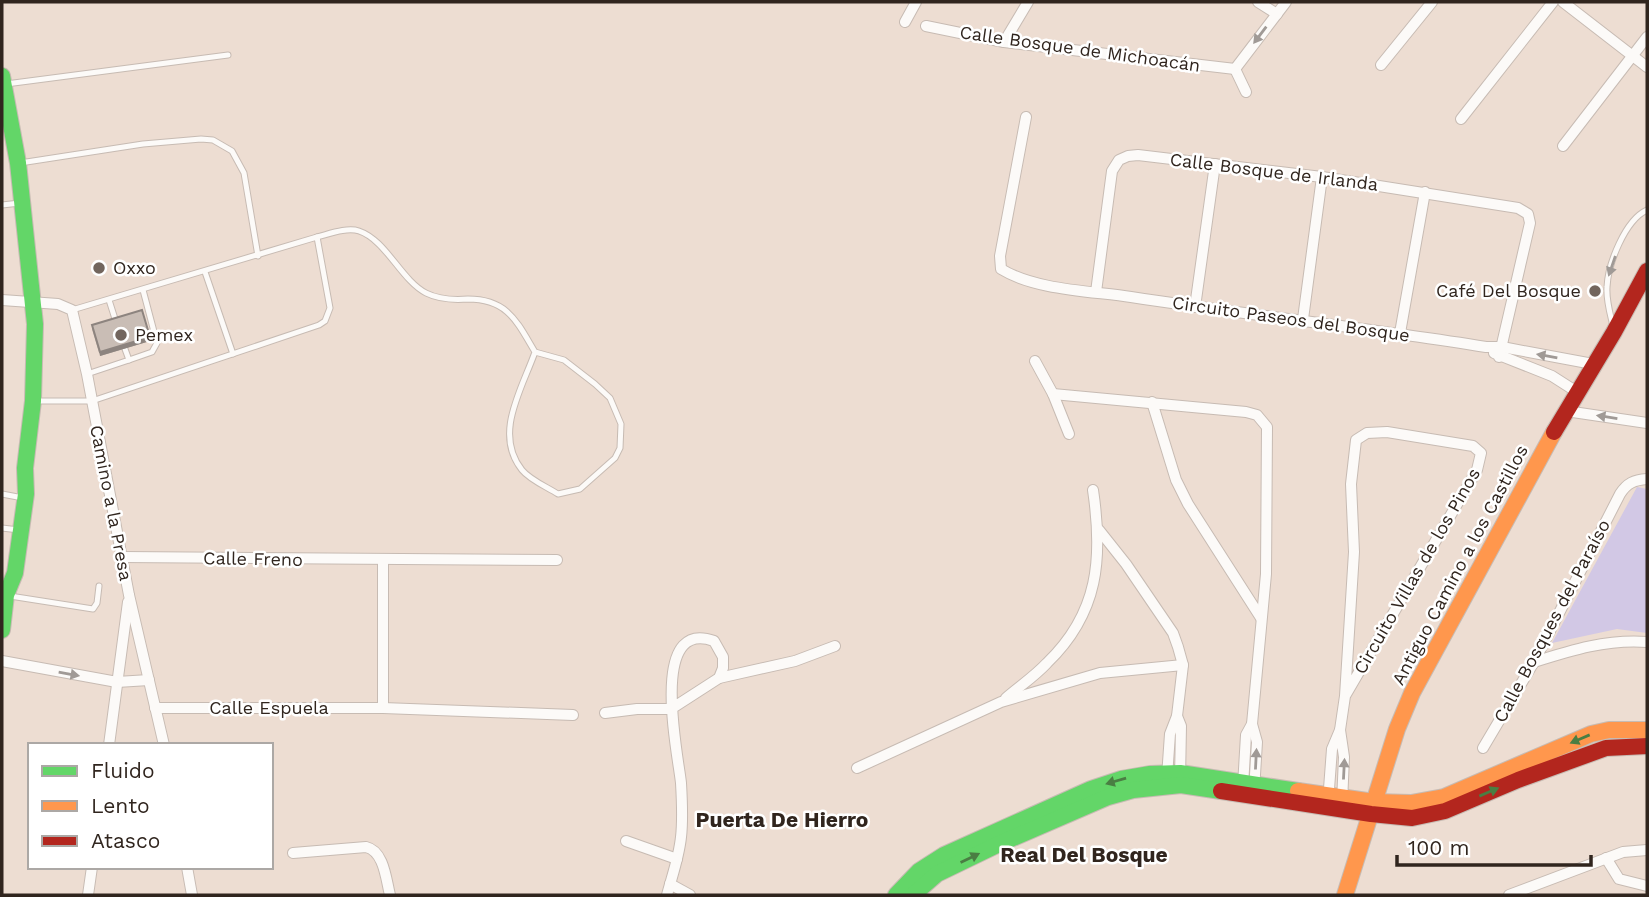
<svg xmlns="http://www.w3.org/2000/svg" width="1649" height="897" font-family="'Work Sans',sans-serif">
	<rect width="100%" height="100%" fill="#edddd2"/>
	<path fill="#d2c8e5" d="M1637,487l10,2v144l-30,-4 -65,14z"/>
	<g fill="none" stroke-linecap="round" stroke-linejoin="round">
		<g stroke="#c7bbb3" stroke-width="7">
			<g id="lane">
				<path d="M6,84l222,-29"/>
				<path d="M20,163l123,-19 58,-5 12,1 19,11 12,22 14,83"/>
				<path d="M2,205l18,-2"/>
				<path d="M205,272l28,82"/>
				<path d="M109,300l7,22"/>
				<path d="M72,310l245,-73c12,-3 30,-10 42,-6 27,9 42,49 67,62 12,6 29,7 42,6 40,0 49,23 67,53l29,8 31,24 15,14 11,26 -1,24 -5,10 -35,31 -22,5c-11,-7 -28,-14 -36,-24 -29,-36 0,-81 13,-118"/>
				<path d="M1613,326c-3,-13 -7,-26 -6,-39 1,-23 18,-67 40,-77"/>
				<path d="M129,360l23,-8 5,-9 -14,-53"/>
				<path d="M87,374l42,-14 -4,-11"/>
				<path d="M36,401h56l227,-76 6,-4 5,-13 -13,-71"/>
				<path d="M2,494l21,4"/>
				<path d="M2,528l17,2"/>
				<path d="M10,596l83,13 4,-6 2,-17"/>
			</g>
		</g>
		<g stroke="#c7bbb3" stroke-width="12">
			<g id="street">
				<path d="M1258,2l19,12"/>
				<path d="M1563,2l84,65"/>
				<path d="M905,22l11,-20"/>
				<path d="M926,26l78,16 231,27"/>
				<path d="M1004,42l24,-40"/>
				<path d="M1381,65l51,-63"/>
				<path d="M1235,69l51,-67"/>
				<path d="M1235,69l11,23"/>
				<path d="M1026,117l-26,139 1,13c34,21 90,22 130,28 118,18 237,31 355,50h16l91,17"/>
				<path d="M1461,119l92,-117"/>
				<path d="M1563,146l84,-109"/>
				<path d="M1096,292l16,-121 7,-11 9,-4 10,-1 184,22 196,31 10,6 2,9 -31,134"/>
				<path d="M2,300l56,4 14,6 15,64 42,221 35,150"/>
				<path d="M1195,307l20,-143"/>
				<path d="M1303,319l19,-142"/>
				<path d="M1400,333l25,-141"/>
				<path d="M1494,353l58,23 25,16"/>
				<path d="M1035,361l18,33 16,40"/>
				<path d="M1053,394l193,18 11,3 10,12 -1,147 -14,150 -6,11 -3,51"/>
				<path d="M1152,402l24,78 12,24 73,114"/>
				<path d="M1566,411l81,12"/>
				<path d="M1099,530l27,34 47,69 5,14 5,18 -6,51 -7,18 -3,43"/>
				<path d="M122,557l435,3"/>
				<path d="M2,661l115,21 32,-2"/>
				<path d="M1534,662c38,-12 73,-23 113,-20"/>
				<path d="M719,678l76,-17 40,-15"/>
				<path d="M1006,698c14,-12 29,-22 41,-35 52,-50 56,-105 46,-173"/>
				<path d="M155,708h228l190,7"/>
				<path d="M383,708v-148"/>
				<path d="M605,713l32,-4h34l48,-31 4,-10v-11l-9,-16c-66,-24 -36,113 -33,142 1,17 2,37 0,54 -2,20 -9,39 -14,58"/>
				<path d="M1177,716l4,10 -1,53"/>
				<path d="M1252,724l5,18 -3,49"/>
				<path d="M1340,730l4,27 -2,46"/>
				<path d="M109,745l19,-143"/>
				<path d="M1483,748l51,-86 86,-168c7,-11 14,-14 27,-15"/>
				<path d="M857,768l144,-66 99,-29 83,-8"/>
				<path d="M1328,802l4,-53 8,-19 5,-34 9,-144 -3,-68 5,-44 11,-7 20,-1 86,14 8,7 -4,17 -132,226"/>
				<path d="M626,841l51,18"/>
				<path d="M293,853l73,-6c18,4 20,32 24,48"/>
				<path d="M1606,858l13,21 28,7"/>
				<path d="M187,867l5,28"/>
				<path d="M670,884l20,11"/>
				<path d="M88,895l4,-28"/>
				<path d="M1509,895l114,-43 24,-2"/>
			</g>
		</g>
		<g stroke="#c7bbb3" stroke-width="18">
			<g id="fast">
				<path d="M2,76l16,87 17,161 -2,77 -8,67 1,26 -11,79 -9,22 -4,35"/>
				<path d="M896,895l23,-24 25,-16 147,-66 30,-10 29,-5 30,-1 118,18"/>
				<path d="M913,895l24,-21 62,-30 109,-47 25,-7 48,-5 40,6"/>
			</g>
		</g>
		<g stroke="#c7bbb3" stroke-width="18">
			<g id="slow">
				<path d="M1298,791l76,11 37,1 33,-6 147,-63 18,-4h38"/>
				<path d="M1345,895l52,-166 15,-36 142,-261"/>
			</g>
		</g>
		<g stroke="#c7bbb3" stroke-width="18">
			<g id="jam">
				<path d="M1554,432l60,-100 33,-61"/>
				<path d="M1221,791l150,23 41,4 33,-7 73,-31 88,-32 41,-2"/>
			</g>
		</g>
		<use href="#lane" stroke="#fcfaf8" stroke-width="5"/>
		<use href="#street" stroke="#fcfaf8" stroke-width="10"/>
		<use href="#fast" stroke="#63d668" stroke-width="16"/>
		<use href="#slow" stroke="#ff974d" stroke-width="16"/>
		<use href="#jam" stroke="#b3261e" stroke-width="16"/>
	</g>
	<path fill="#ada39c" d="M92,325l58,16 -50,15 -8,-27z"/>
	<path fill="#8d847f" d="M150,337v4l-50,15v-4z"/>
	<path fill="#c9bdb5" stroke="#8d847f" stroke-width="2" d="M142,310l8,27 -50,15 -8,-27z"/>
	<defs><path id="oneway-solid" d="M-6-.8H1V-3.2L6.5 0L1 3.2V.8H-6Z" transform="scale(1.75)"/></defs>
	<g fill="#a09a96">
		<use href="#oneway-solid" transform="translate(1260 35) rotate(127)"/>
		<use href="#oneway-solid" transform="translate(1612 266) rotate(109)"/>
		<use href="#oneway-solid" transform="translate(1547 356) rotate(-170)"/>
		<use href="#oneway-solid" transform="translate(1607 417) rotate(-171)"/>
		<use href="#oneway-solid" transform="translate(69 674) rotate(10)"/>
		<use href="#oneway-solid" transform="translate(1256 759) rotate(-87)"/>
		<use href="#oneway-solid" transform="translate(1344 769) rotate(-87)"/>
	</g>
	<g fill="#4a7e43">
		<use href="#oneway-solid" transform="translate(1580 739) rotate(157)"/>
		<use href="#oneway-solid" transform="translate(1116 781) rotate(164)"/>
		<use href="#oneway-solid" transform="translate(1489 792) rotate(-23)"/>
		<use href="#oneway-solid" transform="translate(970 858) rotate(-26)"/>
	</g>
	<g fill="#72655d" stroke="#fff" stroke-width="2.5">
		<circle cx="99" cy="268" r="7"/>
		<circle cx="1595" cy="291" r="7"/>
		<circle cx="121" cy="335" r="7"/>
	</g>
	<g text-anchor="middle" stroke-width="5" stroke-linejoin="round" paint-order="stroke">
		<g font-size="18" fill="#30251e" stroke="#fff">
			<text transform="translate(1080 49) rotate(8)" y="6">Calle Bosque de Michoacán</text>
			<text transform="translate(1274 172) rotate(7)" y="6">Calle Bosque de Irlanda</text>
			<text transform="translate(1291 319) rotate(8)" y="6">Circuito Paseos del Bosque</text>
			<text transform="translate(111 503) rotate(79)" y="6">Camino a la Presa</text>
			<text transform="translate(253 559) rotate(1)" y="6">Calle Freno</text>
			<text transform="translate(1460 565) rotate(-62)" y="6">Antiguo Camino a los Castillos</text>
			<text transform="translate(1417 571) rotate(-60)" y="6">Circuito Villas de los Pinos</text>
			<text transform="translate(1552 621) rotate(-62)" y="6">Calle Bosques del Paraíso</text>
			<text x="269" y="714">Calle Espuela</text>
		</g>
		<g font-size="18" fill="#30251e" stroke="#fff" text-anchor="start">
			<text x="113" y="274">Oxxo</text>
			<text x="1581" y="297" text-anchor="end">Café Del Bosque</text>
			<text x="135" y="341">Pemex</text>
		</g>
		<g font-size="21" font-weight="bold" fill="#30251e" stroke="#fff">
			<text x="782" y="827">Puerta De Hierro</text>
			<text x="1084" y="862">Real Del Bosque</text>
		</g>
	</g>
	<rect width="1649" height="897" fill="none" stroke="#30251e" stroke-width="7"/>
	<rect x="28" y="743" width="245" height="126" fill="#ffffff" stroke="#aca8a5" stroke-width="2"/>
	<rect x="42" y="766" width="35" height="10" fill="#63d668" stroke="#aca8a5" stroke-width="2"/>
	<text x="91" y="778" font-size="21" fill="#30251e">Fluido</text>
	<rect x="42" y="801" width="35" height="10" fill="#ff974d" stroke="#aca8a5" stroke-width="2"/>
	<text x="91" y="813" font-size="21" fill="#30251e">Lento</text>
	<rect x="42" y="836" width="35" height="10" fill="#b3261e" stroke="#aca8a5" stroke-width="2"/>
	<text x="91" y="848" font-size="21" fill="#30251e">Atasco</text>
	<path d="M1397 855v10h194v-10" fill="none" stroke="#30251e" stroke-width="3.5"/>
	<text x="1408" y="855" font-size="21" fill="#30251e" stroke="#ffffff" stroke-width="5" paint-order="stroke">100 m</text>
</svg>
